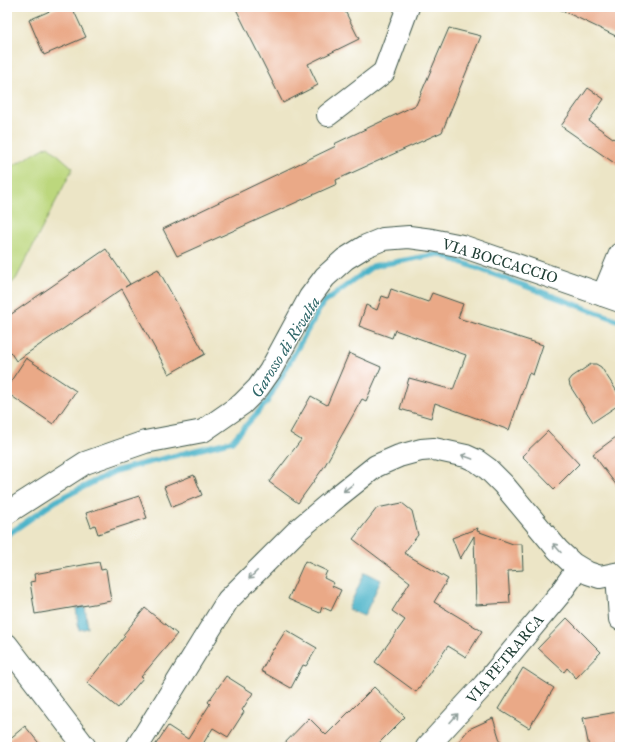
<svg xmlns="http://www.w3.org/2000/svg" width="627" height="754" font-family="'IM FELL Great Primer',serif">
	<rect width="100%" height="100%" fill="#fff"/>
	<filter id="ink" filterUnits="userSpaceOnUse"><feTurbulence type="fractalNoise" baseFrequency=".025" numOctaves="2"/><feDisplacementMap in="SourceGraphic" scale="8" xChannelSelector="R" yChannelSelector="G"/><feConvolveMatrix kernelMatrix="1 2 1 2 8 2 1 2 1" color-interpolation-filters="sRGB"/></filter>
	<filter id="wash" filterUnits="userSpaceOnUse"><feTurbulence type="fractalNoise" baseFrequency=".012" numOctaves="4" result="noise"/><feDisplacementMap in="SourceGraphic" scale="16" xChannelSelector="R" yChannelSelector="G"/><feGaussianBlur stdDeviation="0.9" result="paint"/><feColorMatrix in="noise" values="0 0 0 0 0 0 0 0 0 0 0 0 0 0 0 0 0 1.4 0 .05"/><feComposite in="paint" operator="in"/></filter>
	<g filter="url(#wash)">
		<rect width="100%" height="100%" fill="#ece5c6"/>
		<path fill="#bcd77d" stroke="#6e8a58" d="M48,146l25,22 -57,111 -9,9v-119z"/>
		<g fill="#49b2c8" stroke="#34787e">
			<path d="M365,572l16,8 -17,36 -16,-7z"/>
			<path d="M85,607l3,21 -9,2 -3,-22z"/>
		</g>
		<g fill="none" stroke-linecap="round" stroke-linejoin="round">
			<path stroke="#49b2c8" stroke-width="5.5" d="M7,535l49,-34 59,-30 117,-30 35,-39 56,-99 50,-37 66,-12 181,67"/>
		</g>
		<g id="blocks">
			<g fill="#eaa987">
				<path d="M59,7h13l14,30 -42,18 -15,-35z"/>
				<path d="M235,7h108l16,32 -51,25 10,21 -35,18z"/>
				<path d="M555,7h65v31z"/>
				<path d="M449,28l32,8 -39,96 -106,48 1,4 -160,72 -14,-27 173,-83 -2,-2 82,-39z"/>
				<path d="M588,88l16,11 -15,22 31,22v24l-59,-41z"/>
				<path d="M106,249l24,35 -5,3 33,-18 47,85 -36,20 -47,-85 -106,72 -9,-14v-30z"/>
				<path d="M391,289l37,13 4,-9 31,11 -5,14 85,27 -10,30 -4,-2 -20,57 -74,-27 -4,15 -31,-9 9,-31 44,12 13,-35 -71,-25 -3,8 -33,-12 7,-21 11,5 5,-14 6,2z"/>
				<path d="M349,353l32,14 -15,34 -4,-2 -38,68 -26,36 -29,-21 32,-42 -11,-7 21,-37 16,9z"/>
				<path d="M26,358l50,33 -23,33 -46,-31v-6z"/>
				<path d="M591,364h5l5,3 19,29v8l-27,18 -23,-36 -1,-5 3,-4z"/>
				<path d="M548,431l31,33 -25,25 -32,-33z"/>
				<path d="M620,434v56l-27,-36z"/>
				<path d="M194,475l8,20 -30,12 -8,-20z"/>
				<path d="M139,496l8,22 -49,16 -3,-9 -4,2 -5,-14z"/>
				<path d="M402,503l10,8 6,24 -14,18 44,26 -14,23 48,29 -16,26 -18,-11 -32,46 -41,-30 30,-42 -13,-9 18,-29 -57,-43 24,-31z"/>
				<path d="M478,528l-1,3 36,13h9l1,26 -15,1 2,32 -34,2 -2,-69 -14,23 -8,-21z"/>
				<path d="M305,561l22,10 -3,7 10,5 -2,3 9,4 -10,21 -9,-4 -2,6 -32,-14z"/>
				<path d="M99,562l2,8 5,-1 5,32 -76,13 -5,-32 5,-1 -1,-7z"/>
				<path d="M145,608l32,26 -36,43 2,1 -25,30 -31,-25 38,-47 -2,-1z"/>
				<path d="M567,618l34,34 -25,26 -9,-10 -3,4 -26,-24z"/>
				<path d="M286,630l31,18 -11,18 -3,-1 -12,23 -30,-17 12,-22h1z"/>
				<path d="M523,668l31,20 -25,40 -31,-19z"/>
				<path d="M226,676l27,17 -11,17 2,2 -16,25 -15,-9 -12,19h-47l14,-21 20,13 22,-35 -2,-2z"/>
				<path d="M374,687l31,30 -30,30h-94l28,-29 17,17z"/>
				<path d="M617,712l3,19v13l-14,3h-17l-6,-29z"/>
				<path d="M493,718l9,29h-48l15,-18z"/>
				<path d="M25,726l17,21h-35v-6z"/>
			</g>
		</g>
	</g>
	<g filter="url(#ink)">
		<use href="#blocks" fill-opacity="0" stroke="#3e564a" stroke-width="1"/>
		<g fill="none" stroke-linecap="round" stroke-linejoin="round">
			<g stroke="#3e564a" stroke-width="24">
				<g id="minor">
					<path d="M328,115l56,-43 24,-65"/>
					<path d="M603,295l17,-41"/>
					<path d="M7,513l78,-50 60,-21 58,-11 39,-27 16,-16 12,-17 40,-74 15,-20 20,-18 21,-13 17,-7 26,-2 23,3 30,6 158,55"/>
					<path d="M617,574l3,45"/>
					<path d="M7,645l78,102"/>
					<path d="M137,747l91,-147 70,-70 39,-33 39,-31 23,-10 22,-6 13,-1 32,7 11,5 11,8 15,15 55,66 15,14 15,9 12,4 20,-4"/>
					<path d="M427,747l57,-62 75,-90 19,-27"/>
				</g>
			</g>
			<use href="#minor" stroke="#fff" stroke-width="22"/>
		</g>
		<defs><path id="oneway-shaft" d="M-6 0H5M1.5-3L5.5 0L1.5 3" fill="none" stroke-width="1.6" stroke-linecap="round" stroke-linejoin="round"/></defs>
		<g stroke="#8f9e9a">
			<use href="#oneway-shaft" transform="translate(467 457) rotate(-160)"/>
			<use href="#oneway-shaft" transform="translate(348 488) rotate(142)"/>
			<use href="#oneway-shaft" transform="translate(557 548) rotate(-132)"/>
			<use href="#oneway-shaft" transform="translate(253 575) rotate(135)"/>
			<use href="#oneway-shaft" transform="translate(454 718) rotate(-48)"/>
		</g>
	</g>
	<g text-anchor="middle" stroke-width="3" stroke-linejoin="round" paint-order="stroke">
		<g font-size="15" fill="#1f3d34" stroke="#fff">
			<text transform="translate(500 261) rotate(17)" y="5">VIA BOCCACCIO</text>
			<text transform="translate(505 659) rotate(-50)" y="5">VIA PETRARCA</text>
		</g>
		<g font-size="16" font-style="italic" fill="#2e6668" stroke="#fff">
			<text transform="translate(285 347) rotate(-58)" y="6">Garosso di Rivalta</text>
		</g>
	</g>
	<rect width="627" height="754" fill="none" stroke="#fff" stroke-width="24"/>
</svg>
